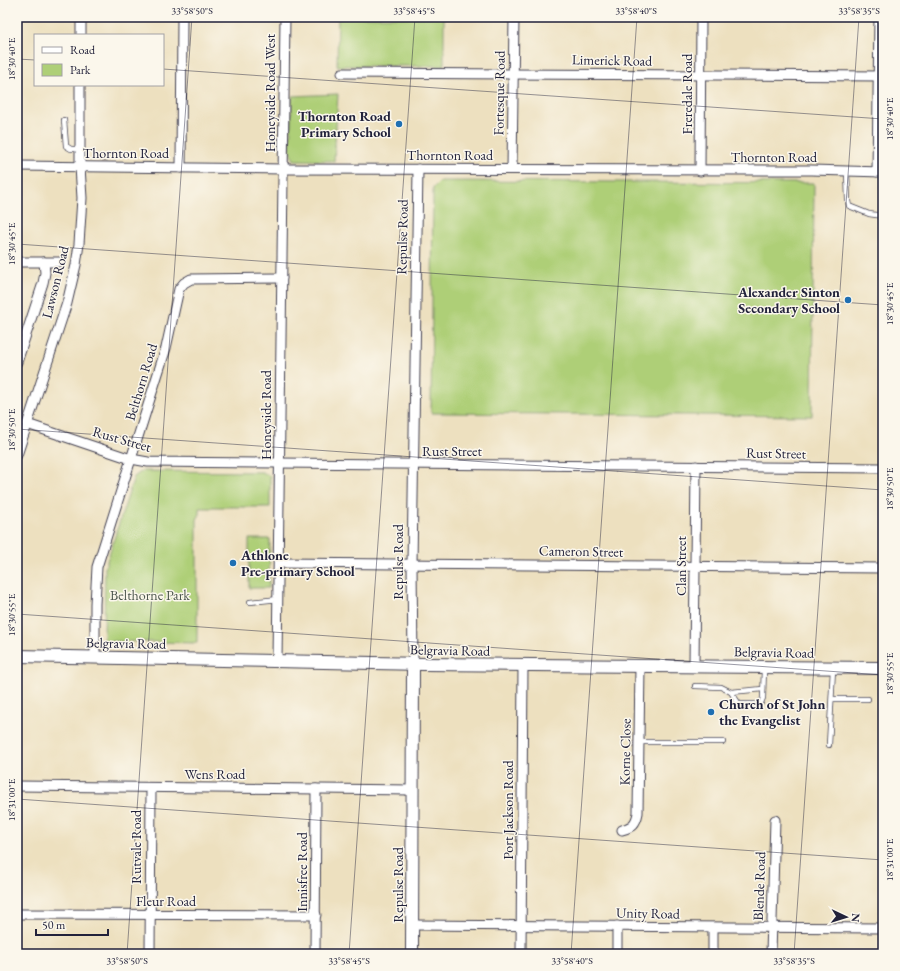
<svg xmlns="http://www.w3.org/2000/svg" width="900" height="971" font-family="'EB Garamond',serif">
	<rect width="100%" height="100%" fill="#fbf7ec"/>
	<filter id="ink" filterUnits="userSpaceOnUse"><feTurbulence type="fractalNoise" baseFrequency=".025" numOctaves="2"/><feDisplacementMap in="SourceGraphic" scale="8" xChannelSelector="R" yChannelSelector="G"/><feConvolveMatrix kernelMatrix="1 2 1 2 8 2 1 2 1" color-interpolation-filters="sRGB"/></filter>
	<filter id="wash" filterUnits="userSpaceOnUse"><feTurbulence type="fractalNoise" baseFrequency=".012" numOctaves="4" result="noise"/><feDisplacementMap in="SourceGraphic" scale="16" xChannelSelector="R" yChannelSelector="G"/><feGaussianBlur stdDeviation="0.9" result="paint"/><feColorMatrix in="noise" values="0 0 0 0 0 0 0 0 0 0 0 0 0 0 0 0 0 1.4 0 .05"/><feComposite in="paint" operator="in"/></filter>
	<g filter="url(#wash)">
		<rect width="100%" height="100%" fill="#ede0bf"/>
		<g fill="#aecf77" stroke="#687859">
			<path d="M338,17h106v49h-107z"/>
			<path d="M338,94l-4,67 -40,-1 -4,-8 2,-56z"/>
			<path d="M440,181l374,2 -2,233 -381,-3 2,-225z"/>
			<path d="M142,471l120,1 8,4v31h-58l-1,1h-12v8l-2,3v124l-93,-2 1,-74 29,-90z"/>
			<path d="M249,539h21l-1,49h-20z"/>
		</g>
	</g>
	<g filter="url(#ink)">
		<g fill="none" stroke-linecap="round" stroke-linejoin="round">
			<g stroke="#403e4f" stroke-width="6">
				<g id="service">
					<path d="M64,120l2,26 5,3h9"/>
					<path d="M847,171l1,30 1,5 20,8 14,2"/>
					<path d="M250,602l29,-3"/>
					<path d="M695,686l26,1 10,5 8,12h19l3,-1 2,-5 1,-29"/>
					<path d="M731,692l32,-3"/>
					<path d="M832,699h36"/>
					<path d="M639,742h84"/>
					<path d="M829,745l4,-76"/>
				</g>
			</g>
			<g stroke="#403e4f" stroke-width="11">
				<g id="minor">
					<path d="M81,35v-18"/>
					<path d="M342,73l541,3"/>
					<path d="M17,166l267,3 527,1 72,2"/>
					<path d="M181,168l1,-151"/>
					<path d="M512,169l2,-152"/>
					<path d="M700,171l1,-154"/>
					<path d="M877,172l2,-155"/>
					<path d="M17,262h43"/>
					<path d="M17,362l26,-79 2,-10 -1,-11"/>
					<path d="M27,424l104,35 17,3 735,6"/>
					<path d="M17,455l50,-152 9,-38 3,-21 3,-46 -2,-31v-82"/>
					<path d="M279,563l604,5"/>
					<path d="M95,657v-53l2,-37 69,-219 13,-59 5,-6 7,-4 91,-1"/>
					<path d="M277,661l8,-644"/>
					<path d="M413,664l-1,-100 6,-395"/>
					<path d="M694,666l2,-200"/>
					<path d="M17,786l396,4"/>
					<path d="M622,830c10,-3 14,-6 16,-17l2,-147"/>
					<path d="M17,914l299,1"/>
					<path d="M413,925l470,3"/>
					<path d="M150,954l1,-166"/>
					<path d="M315,954l1,-165"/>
					<path d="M521,954l2,-289"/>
					<path d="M617,954v-28"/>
					<path d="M713,954v-26"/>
					<path d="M771,954l4,-134"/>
				</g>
			</g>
			<g stroke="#403e4f" stroke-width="14">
				<g id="tertiary">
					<path d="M17,656l406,8 460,4"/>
					<path d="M412,954l1,-290"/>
				</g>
			</g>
			<use href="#service" stroke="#fff" stroke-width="4.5"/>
			<use href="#minor" stroke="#fff" stroke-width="9"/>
			<use href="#tertiary" stroke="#fff" stroke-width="12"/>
		</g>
	</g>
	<path fill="none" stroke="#22223b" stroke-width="1" stroke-opacity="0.45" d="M17,59l18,1M163,69l720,50M17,244l866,61M17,429l866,61M17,614l866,61M17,799l866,61M127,954l65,-937M349,954l66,-937M571,954l66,-937M794,954l65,-937"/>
	<g fill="#1f6fb2" stroke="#fbf7ec" stroke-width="1.5">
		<circle cx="399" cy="124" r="4"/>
		<circle cx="848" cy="300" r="4"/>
		<circle cx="233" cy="563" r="4"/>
		<circle cx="711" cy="712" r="4"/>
	</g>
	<g text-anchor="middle" stroke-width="3" stroke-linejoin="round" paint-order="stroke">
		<g font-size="14" fill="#22223b" stroke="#fbf7ec">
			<text transform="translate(612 60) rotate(1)" y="5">Limerick Road</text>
			<text transform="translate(270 93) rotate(-90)" y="5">Honeyside Road West</text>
			<text transform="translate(499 93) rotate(-89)" y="5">Fortesque Road</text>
			<text transform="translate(687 94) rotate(-90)" y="5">Freredale Road</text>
			<text x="126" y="158">Thornton Road</text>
			<text x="450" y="160">Thornton Road</text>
			<text x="774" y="162">Thornton Road</text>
			<text transform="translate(402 237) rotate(-89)" y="5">Repulse Road</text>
			<text transform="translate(55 282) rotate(-76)" y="5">Lawson Road</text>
			<text transform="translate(141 382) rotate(-73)" y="5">Belthorn Road</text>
			<text transform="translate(266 415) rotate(-90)" y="5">Honeyside Road</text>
			<text transform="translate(122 439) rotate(16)" y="5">Rust Street</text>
			<text x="452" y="456">Rust Street</text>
			<text transform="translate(776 453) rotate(1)" y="5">Rust Street</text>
			<text transform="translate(581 551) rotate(1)" y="5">Cameron Street</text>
			<text transform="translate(398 562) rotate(-90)" y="5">Repulse Road</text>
			<text transform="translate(681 566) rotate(-90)" y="5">Clan Street</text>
			<text transform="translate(126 643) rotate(1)" y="5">Belgravia Road</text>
			<text transform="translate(450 650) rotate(1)" y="5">Belgravia Road</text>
			<text transform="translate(774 652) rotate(1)" y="5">Belgravia Road</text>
			<text transform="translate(625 752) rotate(-89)" y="5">Korne Close</text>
			<text x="215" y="779">Wens Road</text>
			<text transform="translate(508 810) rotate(-90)" y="5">Port Jackson Road</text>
			<text transform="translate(136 847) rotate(-90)" y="5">Rutvale Road</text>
			<text transform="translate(302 872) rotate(-90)" y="5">Innisfree Road</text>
			<text transform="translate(398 885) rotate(-90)" y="5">Repulse Road</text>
			<text transform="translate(759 886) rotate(-88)" y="5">Blende Road</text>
			<text x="166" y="906">Fleur Road</text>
			<text transform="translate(648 913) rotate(1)" y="5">Unity Road</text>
		</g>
		<g font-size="14" font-weight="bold" fill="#22223b" stroke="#fbf7ec" text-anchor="end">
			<text x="391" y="121">Thornton Road<tspan x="391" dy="16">Primary School</tspan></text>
			<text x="840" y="297">Alexander Sinton<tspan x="840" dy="16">Secondary School</tspan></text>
			<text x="241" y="560" text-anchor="start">Athlone<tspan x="241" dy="16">Pre-primary School</tspan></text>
			<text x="719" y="709" text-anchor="start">Church of St John<tspan x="719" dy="16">the Evangelist</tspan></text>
		</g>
		<g font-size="14" fill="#4c564d" stroke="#fbf7ec">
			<text x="150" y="600">Belthorne Park</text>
		</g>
	</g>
	<rect width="900" height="971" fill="none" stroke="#fbf7ec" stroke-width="44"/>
	<rect x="34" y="34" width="130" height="52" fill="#fbf7ec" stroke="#a4a2a5"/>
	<rect x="42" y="47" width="20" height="6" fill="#ffffff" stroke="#a4a2a5"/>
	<text x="70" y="54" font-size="12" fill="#22223b">Road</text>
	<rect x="42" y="64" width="20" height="12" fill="#aecf77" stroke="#a4a2a5"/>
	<text x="70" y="74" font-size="12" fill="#22223b">Park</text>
	<g transform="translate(846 917) rotate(94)" stroke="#fbf7ec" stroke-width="3" paint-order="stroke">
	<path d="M0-3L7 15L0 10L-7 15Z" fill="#22223b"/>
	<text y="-6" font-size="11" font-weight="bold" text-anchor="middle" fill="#22223b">N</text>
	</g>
	<path d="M36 929v6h72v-6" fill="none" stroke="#22223b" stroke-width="2"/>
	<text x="42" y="929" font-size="12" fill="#22223b" stroke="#fbf7ec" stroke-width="3" paint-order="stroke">50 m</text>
	<rect x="22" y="22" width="856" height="927" fill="none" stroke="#22223b" stroke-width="1.5"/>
	<g font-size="10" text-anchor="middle" fill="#22223b">
		<text x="192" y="14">33°58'50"S</text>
		<text x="414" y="14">33°58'45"S</text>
		<text x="636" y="14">33°58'40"S</text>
		<text x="859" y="14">33°58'35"S</text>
		<text transform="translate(11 59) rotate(-90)" y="4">18°30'40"E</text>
		<text transform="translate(889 119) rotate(-90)" y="4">18°30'40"E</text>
		<text transform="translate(11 244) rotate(-90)" y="4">18°30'45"E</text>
		<text transform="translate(889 304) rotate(-90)" y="4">18°30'45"E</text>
		<text transform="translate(11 430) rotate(-90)" y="4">18°30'50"E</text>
		<text transform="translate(889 489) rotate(-90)" y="4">18°30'50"E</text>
		<text transform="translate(11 615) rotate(-90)" y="4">18°30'55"E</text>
		<text transform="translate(889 674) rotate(-90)" y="4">18°30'55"E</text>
		<text transform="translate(11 800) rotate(-90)" y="4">18°31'00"E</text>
		<text transform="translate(889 860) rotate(-90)" y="4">18°31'00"E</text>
		<text x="127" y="964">33°58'50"S</text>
		<text x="349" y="964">33°58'45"S</text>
		<text x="572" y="964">33°58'40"S</text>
		<text x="794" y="964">33°58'35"S</text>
	</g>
</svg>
